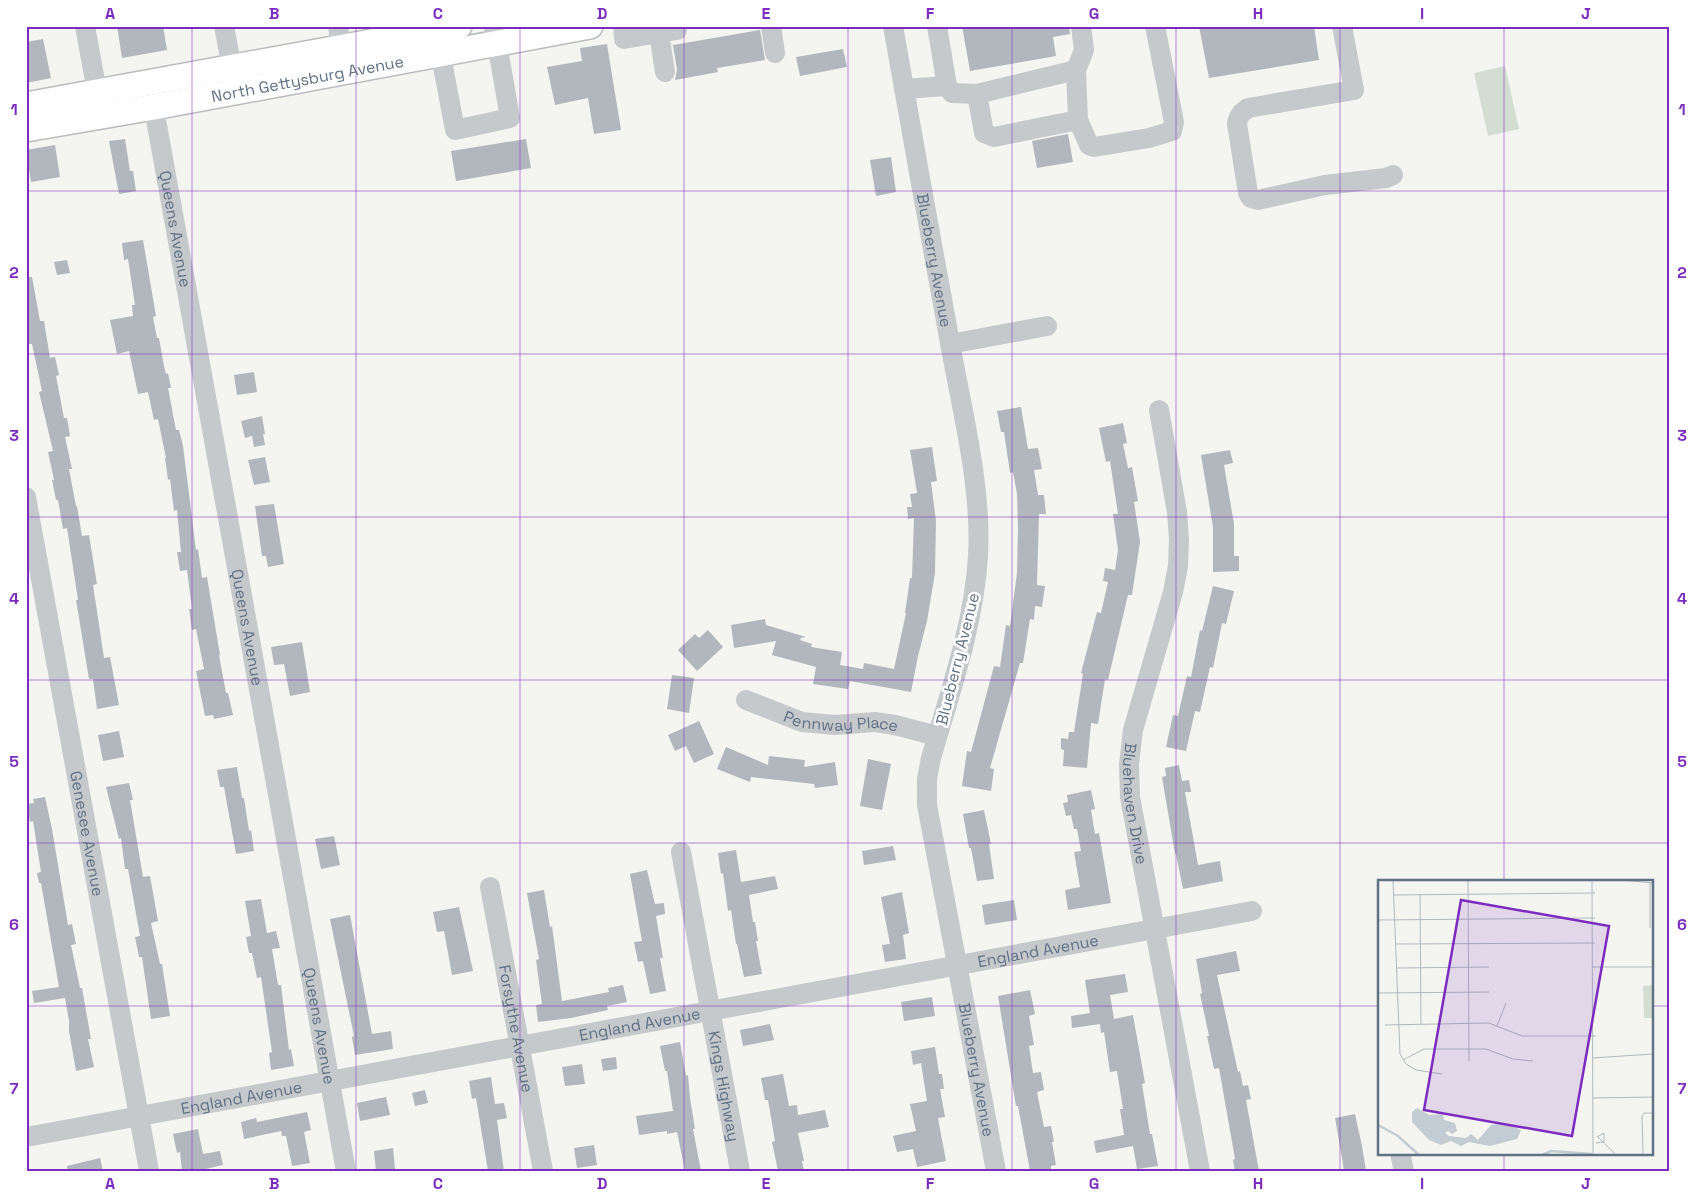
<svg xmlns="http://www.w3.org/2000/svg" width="1696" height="1197" font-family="'Space Grotesk',sans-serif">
	<rect width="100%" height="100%" fill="#f4f5f0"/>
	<path fill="#d4ddd1" d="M1505,66l14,63 -31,7 -14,-63z"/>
	<g fill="#b1b7bd">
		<path d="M117,26h46l4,24 -45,8z"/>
		<path d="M962,26h107l1,8 -17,3 3,19 -86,15z"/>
		<path d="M1199,26h115l5,34 -110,18z"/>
		<path d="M760,30l5,30 -48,8 1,4 -43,8 2,-10 -4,-25z"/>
		<path d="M43,39l8,39 -25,5v-41z"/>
		<path d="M607,44l14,86 -27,4 -6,-36 -33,7 -8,-38 35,-6 -2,-13z"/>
		<path d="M843,49l4,18 -47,9 -4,-19z"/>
		<path d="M1068,134l5,28 -36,6 -5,-27z"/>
		<path d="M125,139l5,32h3l3,20 -17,3 -10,-53z"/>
		<path d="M526,139l5,29 -75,13 -5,-30z"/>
		<path d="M55,145l5,32 -29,5 -5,-32z"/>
		<path d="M891,157l5,35 -20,4 -6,-36z"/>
		<path d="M143,240l13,76 -3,1 4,21h2l5,28 2,8 2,-1 3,15h-3l8,42h3l4,16 13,104 2,-1 4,29 5,-1 13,78h-1l7,38h2l5,22 -19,4 -1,-4 -8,1 -9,-45 8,-2 -8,-40 -4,1 -3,-21h3l-5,-39 -7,1 -3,-19h4l-4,-42 -3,1 -4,-32 -2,1 -3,-22h1l-8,-39 -4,1 -6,-28 -10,2 -9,-43 -12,3 -7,-34 23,-4 -1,-11h3l-7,-46 -4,1 -2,-17z"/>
		<path d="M67,260l3,13 -13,2 -3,-13z"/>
		<path d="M26,277h6l8,44h4l6,37 5,-1 4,18 -3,1 8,42h3l3,18 -5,1 7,32h-3l7,37h1l5,30 7,-1 8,49 -4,1 11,73 6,-1 9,48 -22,4 -4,-30h-4l-10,-61 -3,-18h2l-11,-72 -4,1 -5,-29h-2l-4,-20h2l-6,-28 5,-1 -14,-59 3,-1 -10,-47h-5z"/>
		<path d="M254,372l3,20 -20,3 -3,-20z"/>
		<path d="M1021,407l7,42 10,-1 4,21 -8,1 4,25h6l2,19h-7l-2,71 8,1 -3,21 -7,-1 -1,14 -4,-1 -7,44h-3l-30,105 4,1 -3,22 -29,-5 5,-35 4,1 23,-86 6,1 6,-42 4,1 7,-53 1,-43 -1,-36 -4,-22 -3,1 -6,-41h-3l-4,-21z"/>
		<path d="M262,416l3,18h-2l2,11 -11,2 -2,-11 -7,2 -4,-17z"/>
		<path d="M1123,423l4,20 -4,1 5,24 4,-1 6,34 -4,1 6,40 -8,53h-4l-20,85 -3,-1 -7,45 -7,-1 -4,45 -24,-2 1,-16 -3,-1v-11l7,1 1,-7h5l9,-58 -2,-1 16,-61 4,1 7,-31 -5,-1 2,-13 10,2 3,-20 -5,-36h5l-8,-53 -4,1 -7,-34z"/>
		<path d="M932,447l5,34 -6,1 5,39 -1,52 -8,48 -9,35 -7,36 -61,-11 -2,8 -35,-5 3,-17 -44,-12 4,-14 -42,7 -3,-23 34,-6 1,6 40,12 -5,1 -1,2 12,4 -1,3 31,5 -2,13 23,4 1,-6 30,6 12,-56h-1l5,-35h2l2,-60 -6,1 -1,-12h5l-2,-13 7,-1 -7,-43z"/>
		<path d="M1230,450l3,13 -9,2 10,59v32h5v15l-26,1v-45l-12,-72z"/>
		<path d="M265,457l5,25 -16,3 -6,-25z"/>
		<path d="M274,504l10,60 -16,3 -2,-11h-4l-7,-50z"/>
		<path d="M1213,586l21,5 -8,33 -4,-1 -9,45 -3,-1 -10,45 -5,-1 -9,40 -20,-4 7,-32 5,1 9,-40 4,1 9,-47 2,1z"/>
		<path d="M708,630l15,17 -26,24 -19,-21 17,-16 4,4z"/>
		<path d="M302,642l8,50 -20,4 -6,-32 -10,1 -3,-18z"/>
		<path d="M672,675l22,3 -5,35 -22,-4z"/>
		<path d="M699,721l15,33 -20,9 -8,-17 -11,5 -7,-16z"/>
		<path d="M119,731l5,26 -21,4 -5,-26z"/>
		<path d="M726,747l42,18 1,-9 36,4 -1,7 31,-5 3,23 -23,3 -1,-4 -63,-7 -1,5 -33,-13z"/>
		<path d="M868,759l23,5 -9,46 -22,-4z"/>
		<path d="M1179,765l3,16 7,-1 2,12h-6l13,73 22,-4 3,20 -40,8 -7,-35h-1l-13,-77 4,-1 -1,-8z"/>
		<path d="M237,767l5,31h2l5,33 2,-1 3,21 -18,3 -12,-67h-4l-3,-17z"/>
		<path d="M129,783l4,17h-3l13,77 7,-1 8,45 -7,2 9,41h2l8,52 -19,3 -9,-62h-3l-4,-20 5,-1 -12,-67h-3l-4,-31 -2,1 -13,-52z"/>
		<path d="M1091,790l4,19 -4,1 4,24 4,-1 12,70 -43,7 -3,-20 15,-3 -6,-35 7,-1 -4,-22h-3l-3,-14 -5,1 -3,-13 5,-1 -1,-7z"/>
		<path d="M45,797l7,32 16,96 4,-1 4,20 -5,1 9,43h2l9,51h-3l6,28 -18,4 -7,-40v-10l-4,-23 -31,5 -2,-12 27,-4 -18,-104h-2l-2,-10 4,-1 -8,-51 -3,1 -3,-18 7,-1 -1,-4z"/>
		<path d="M984,810l7,34h-2l5,35 -17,2 -6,-33h-2l-6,-34z"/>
		<path d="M334,836l6,29 -19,4 -6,-30z"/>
		<path d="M893,846l3,14 -32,5 -2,-14z"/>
		<path d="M736,850l5,32 34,-6 3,13 -29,6 4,27h2l3,19h-2l6,33 -18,3 -7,-33h-1l-5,-34 -3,1 -5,-38 -2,1 -3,-21z"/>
		<path d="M647,870l8,34 9,-1 1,11 -9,2 7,42h-3l6,33 -16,3 -7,-33 -5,1 -4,-20 8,-1 -12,-67z"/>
		<path d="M544,890l6,37 2,-1 10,75 47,-9 -1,-4 15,-3 4,17 -20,4 1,4 -37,8 -33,4 -2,-17 6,-1 -6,-44 3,-1 -12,-66z"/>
		<path d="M902,892l7,41 -6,2 3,24 -21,3 -3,-17 8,-1 -9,-47z"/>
		<path d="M261,899l6,34 9,-2 4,17 -8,1 6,36h3l8,65 2,-1 3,17 -23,4 -2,-17 3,-1 -11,-75 -4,1 -5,-25h-3l-3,-16 5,-1 -6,-35z"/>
		<path d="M1014,900l3,20 -32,5 -3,-20z"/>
		<path d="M459,907l14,64 -21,4 -8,-44 -7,1 -4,-20z"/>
		<path d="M350,915l22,119 19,-3 2,18 -38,6 -3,-18 2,-1 -24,-117z"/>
		<path d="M1236,951l4,20 -23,4 21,97 2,-1 3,15 5,-1 3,14 -5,1 13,71h-24l-2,-11 2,-1 -16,-91 -5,1 -7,-33h2l-9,-42 2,-1 -6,-34z"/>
		<path d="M1125,974l3,18 -18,3 4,24 19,-4 12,68 -3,1 8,50h2l6,32 -21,3 -4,-23 -37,7 -2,-12 30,-6 -4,-26h3l-6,-38 -7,1 -6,-40 -3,1 -1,-9 -28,4 -1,-12 19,-3 -5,-33z"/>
		<path d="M1030,990l5,24 -6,2 5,29 -5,1 4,27 8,-1 3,18 -7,2 7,35 7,-1 3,16h-2l4,23 -5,1v5h-21l-12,-65h-2l-18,-110z"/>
		<path d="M932,997l3,19 -31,5 -3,-19z"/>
		<path d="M770,1024l4,16 -31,6 -3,-16z"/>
		<path d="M680,1042l6,34 2,-1 2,23 5,31h-2l8,42h-16l-8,-39 -10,2v-3l-28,4 -3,-19 37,-5 -6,-40h-2l-5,-25z"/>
		<path d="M935,1047l4,27h3l2,15h-4l5,28 -7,1 8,43 -29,6 -4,-18 -16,3 -4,-16 23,-5 -6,-27 17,-3 -6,-38 -8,2 -2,-14z"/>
		<path d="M616,1057l1,12 -14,2 -2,-12z"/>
		<path d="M582,1064l3,20 -20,2 -3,-19z"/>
		<path d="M783,1074l6,32 8,-1 1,10 27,-5 4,17 -31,6 6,28h-2l2,10h-26l-6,-29 3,-1 -7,-41h-3l-4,-22z"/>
		<path d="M491,1077l4,27 9,-1 3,15 -10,2 7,51h-16l-12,-73 -4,1 -3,-18z"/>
		<path d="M425,1090l3,13 -13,3 -3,-13z"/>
		<path d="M386,1097l4,18 -30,6 -3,-18z"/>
		<path d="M307,1112l4,18 -7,2 6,31 -18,3 -6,-30h-4l-1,-5 -37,8 -3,-17 15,-4 1,4z"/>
		<path d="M1355,1114l7,32 4,25h-22l-2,-13 -7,-40z"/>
		<path d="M198,1129l5,25 17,-3 3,14 -26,6h-15l-2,-19 -3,1 -4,-19z"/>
		<path d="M594,1145l3,20 -20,3 -3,-20z"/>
		<path d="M393,1148l2,21 -19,2 -2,-20z"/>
		<path d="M100,1158l3,13h-35l-1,-5z"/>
	</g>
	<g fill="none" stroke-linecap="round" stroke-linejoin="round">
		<g stroke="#b8bbbf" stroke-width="28">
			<g id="major">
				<path d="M26,105l433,-79"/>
				<path id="s9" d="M26,129l128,-22 436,-81"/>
			</g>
		</g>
		<g stroke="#c6c9cc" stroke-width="20">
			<path d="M85,26l12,66"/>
			<path d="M224,26l8,42"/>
			<path d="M338,26l5,36"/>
			<path d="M623,26l1,13 35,-6"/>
			<path d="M771,26l4,27"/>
			<path id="s1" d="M893,26c19,106 37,211 57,317 12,68 32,144 28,213 -4,69 -28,136 -47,202l-4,21v26l69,366"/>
			<path d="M937,26l10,60 5,7 25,1 99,-24"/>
			<path d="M1081,26l3,24 -8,20 2,50 11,25 5,2 55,-9 23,-7 2,-9 -19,-96"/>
			<path d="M1342,26l12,64 -106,18c-7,5 -10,8 -11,16l11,69 3,5 7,2 67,-15 61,-7 7,-3"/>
			<path d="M438,40l17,90 55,-12 -16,-92"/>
			<path d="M665,72l-6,-39 18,-3v-4"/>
			<path d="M904,89l43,-3"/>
			<path id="s2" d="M151,92l195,1079"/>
			<path d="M977,94l7,39 10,4 84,-17"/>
			<path d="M950,344l97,-18"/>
			<path id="s3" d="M1159,410l18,102 2,28 -1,26 -5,26 -40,138 -4,34 1,33 70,374"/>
			<path id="s4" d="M26,497l123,674"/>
			<path id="s5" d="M746,700l56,22 33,3 40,-3 20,3 42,11"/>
			<path id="s6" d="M681,852l59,319"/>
			<path id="s7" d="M490,887l53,284"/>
			<path id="s8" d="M26,1137l1226,-226"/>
			<path d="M1400,1153l4,18"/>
		</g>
		<use href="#major" stroke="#fff" stroke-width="25"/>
	</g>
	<path fill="none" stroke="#7b2cbf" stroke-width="1" stroke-opacity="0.55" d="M192,26v1145M356,26v1145M520,26v1145M684,26v1145M848,26v1145M1012,26v1145M1176,26v1145M1340,26v1145M1504,26v855M26,191h1644M26,354h1644M26,517h1644M26,680h1644M26,843h1644M26,1006h1354M1652,1006h18M1504,1153v18"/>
	<g text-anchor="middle" stroke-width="5" stroke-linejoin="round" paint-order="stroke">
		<g font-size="16" fill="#607184" stroke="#fff">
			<text dy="6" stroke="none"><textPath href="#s9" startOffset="286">North Gettysburg Avenue</textPath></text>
			<text dy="6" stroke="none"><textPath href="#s2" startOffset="139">Queens Avenue</textPath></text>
			<text dy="6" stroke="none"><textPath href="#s1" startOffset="238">Blueberry Avenue</textPath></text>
			<text dy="6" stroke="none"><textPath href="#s2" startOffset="544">Queens Avenue</textPath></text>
			<text transform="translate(957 659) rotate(-76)" y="6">Blueberry Avenue</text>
			<text dy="6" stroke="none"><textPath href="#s5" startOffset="99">Pennway Place</textPath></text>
			<text dy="6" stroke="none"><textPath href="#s3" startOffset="402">Bluehaven Drive</textPath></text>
			<text dy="6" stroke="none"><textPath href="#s4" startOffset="342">Genesee Avenue</textPath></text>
			<text dy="6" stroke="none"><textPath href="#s8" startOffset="1029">England Avenue</textPath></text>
			<text dy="6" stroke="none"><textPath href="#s2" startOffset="949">Queens Avenue</textPath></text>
			<text dy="6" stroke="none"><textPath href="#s8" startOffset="624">England Avenue</textPath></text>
			<text dy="6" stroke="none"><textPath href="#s7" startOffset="144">Forsythe Avenue</textPath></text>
			<text dy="6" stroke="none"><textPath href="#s1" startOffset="1062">Blueberry Avenue</textPath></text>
			<text dy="6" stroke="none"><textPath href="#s6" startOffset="238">Kings Highway</textPath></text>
			<text dy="6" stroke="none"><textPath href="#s8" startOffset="219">England Avenue</textPath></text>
		</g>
	</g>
	<g transform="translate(1378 880)">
		<rect width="275" height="275" fill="#f4f5f0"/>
		<path d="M275,105v33h-9l-1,-32z" fill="#d4ddd1"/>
		<path d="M39,228l12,7 14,-1 1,6 11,3 2,8 -5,3 -4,-3 -3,2 4,3 17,2 5,-4 7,6 13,-15 13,-2 17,7 -4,9 -27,7 -21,-4 -8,4 -10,-5 -10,4 -12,-5 -17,-18v-10z" fill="#c3ccd2"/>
		<path fill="none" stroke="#c3ccd2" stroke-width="2.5" d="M0,245l20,11 21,19M164,275l9,-4 41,3"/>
		<path fill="none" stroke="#b0b8be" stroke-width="1" d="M15,0l7,174 6,10 10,6 26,4M90,0l1,181M214,0l1,275M244,0l31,3M272,3v45M42,14l1,130M16,15l201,-2M0,40l217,-2M18,64l199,-1M214,87h61M19,88l92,-1M0,113l111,-1M7,145l104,-2 33,13h74M119,146l9,-23M215,178l60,-4M25,180l21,-11h62l27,10 20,2M215,218l60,-1M220,257l18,18M218,263l8,-1v-9l-7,4M265,275l-1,-39 2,-3h9"/>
		<path fill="#7b2cbf" fill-opacity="0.15" stroke="#7b2cbf" stroke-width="2.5" d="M83,20l148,26 -37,210 -148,-26z"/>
		<rect width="275" height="275" fill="none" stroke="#607184" stroke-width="2.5"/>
	</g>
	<rect width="1696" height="1197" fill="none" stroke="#ffffff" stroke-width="55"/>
	<rect x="28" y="28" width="1640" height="1142" fill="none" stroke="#7b2cbf" stroke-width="2"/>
	<g font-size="16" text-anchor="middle" font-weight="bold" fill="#7b2cbf">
		<text x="110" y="19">A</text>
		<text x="274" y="19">B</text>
		<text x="438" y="19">C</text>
		<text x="602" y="19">D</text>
		<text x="766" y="19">E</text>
		<text x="930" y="19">F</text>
		<text x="1094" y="19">G</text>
		<text x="1258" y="19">H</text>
		<text x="1422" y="19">I</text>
		<text x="1586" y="19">J</text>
		<text x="14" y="115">1</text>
		<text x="1682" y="115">1</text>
		<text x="14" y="278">2</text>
		<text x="1682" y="278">2</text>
		<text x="14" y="441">3</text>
		<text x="1682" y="441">3</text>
		<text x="14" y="604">4</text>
		<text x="1682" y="604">4</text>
		<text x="14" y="767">5</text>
		<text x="1682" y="767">5</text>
		<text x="14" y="930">6</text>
		<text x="1682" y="930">6</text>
		<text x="14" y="1094">7</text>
		<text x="1682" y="1094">7</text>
		<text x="110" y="1189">A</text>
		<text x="274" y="1189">B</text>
		<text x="438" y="1189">C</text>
		<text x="602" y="1189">D</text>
		<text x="766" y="1189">E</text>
		<text x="930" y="1189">F</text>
		<text x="1094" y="1189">G</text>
		<text x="1258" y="1189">H</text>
		<text x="1422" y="1189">I</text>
		<text x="1586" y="1189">J</text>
	</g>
</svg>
